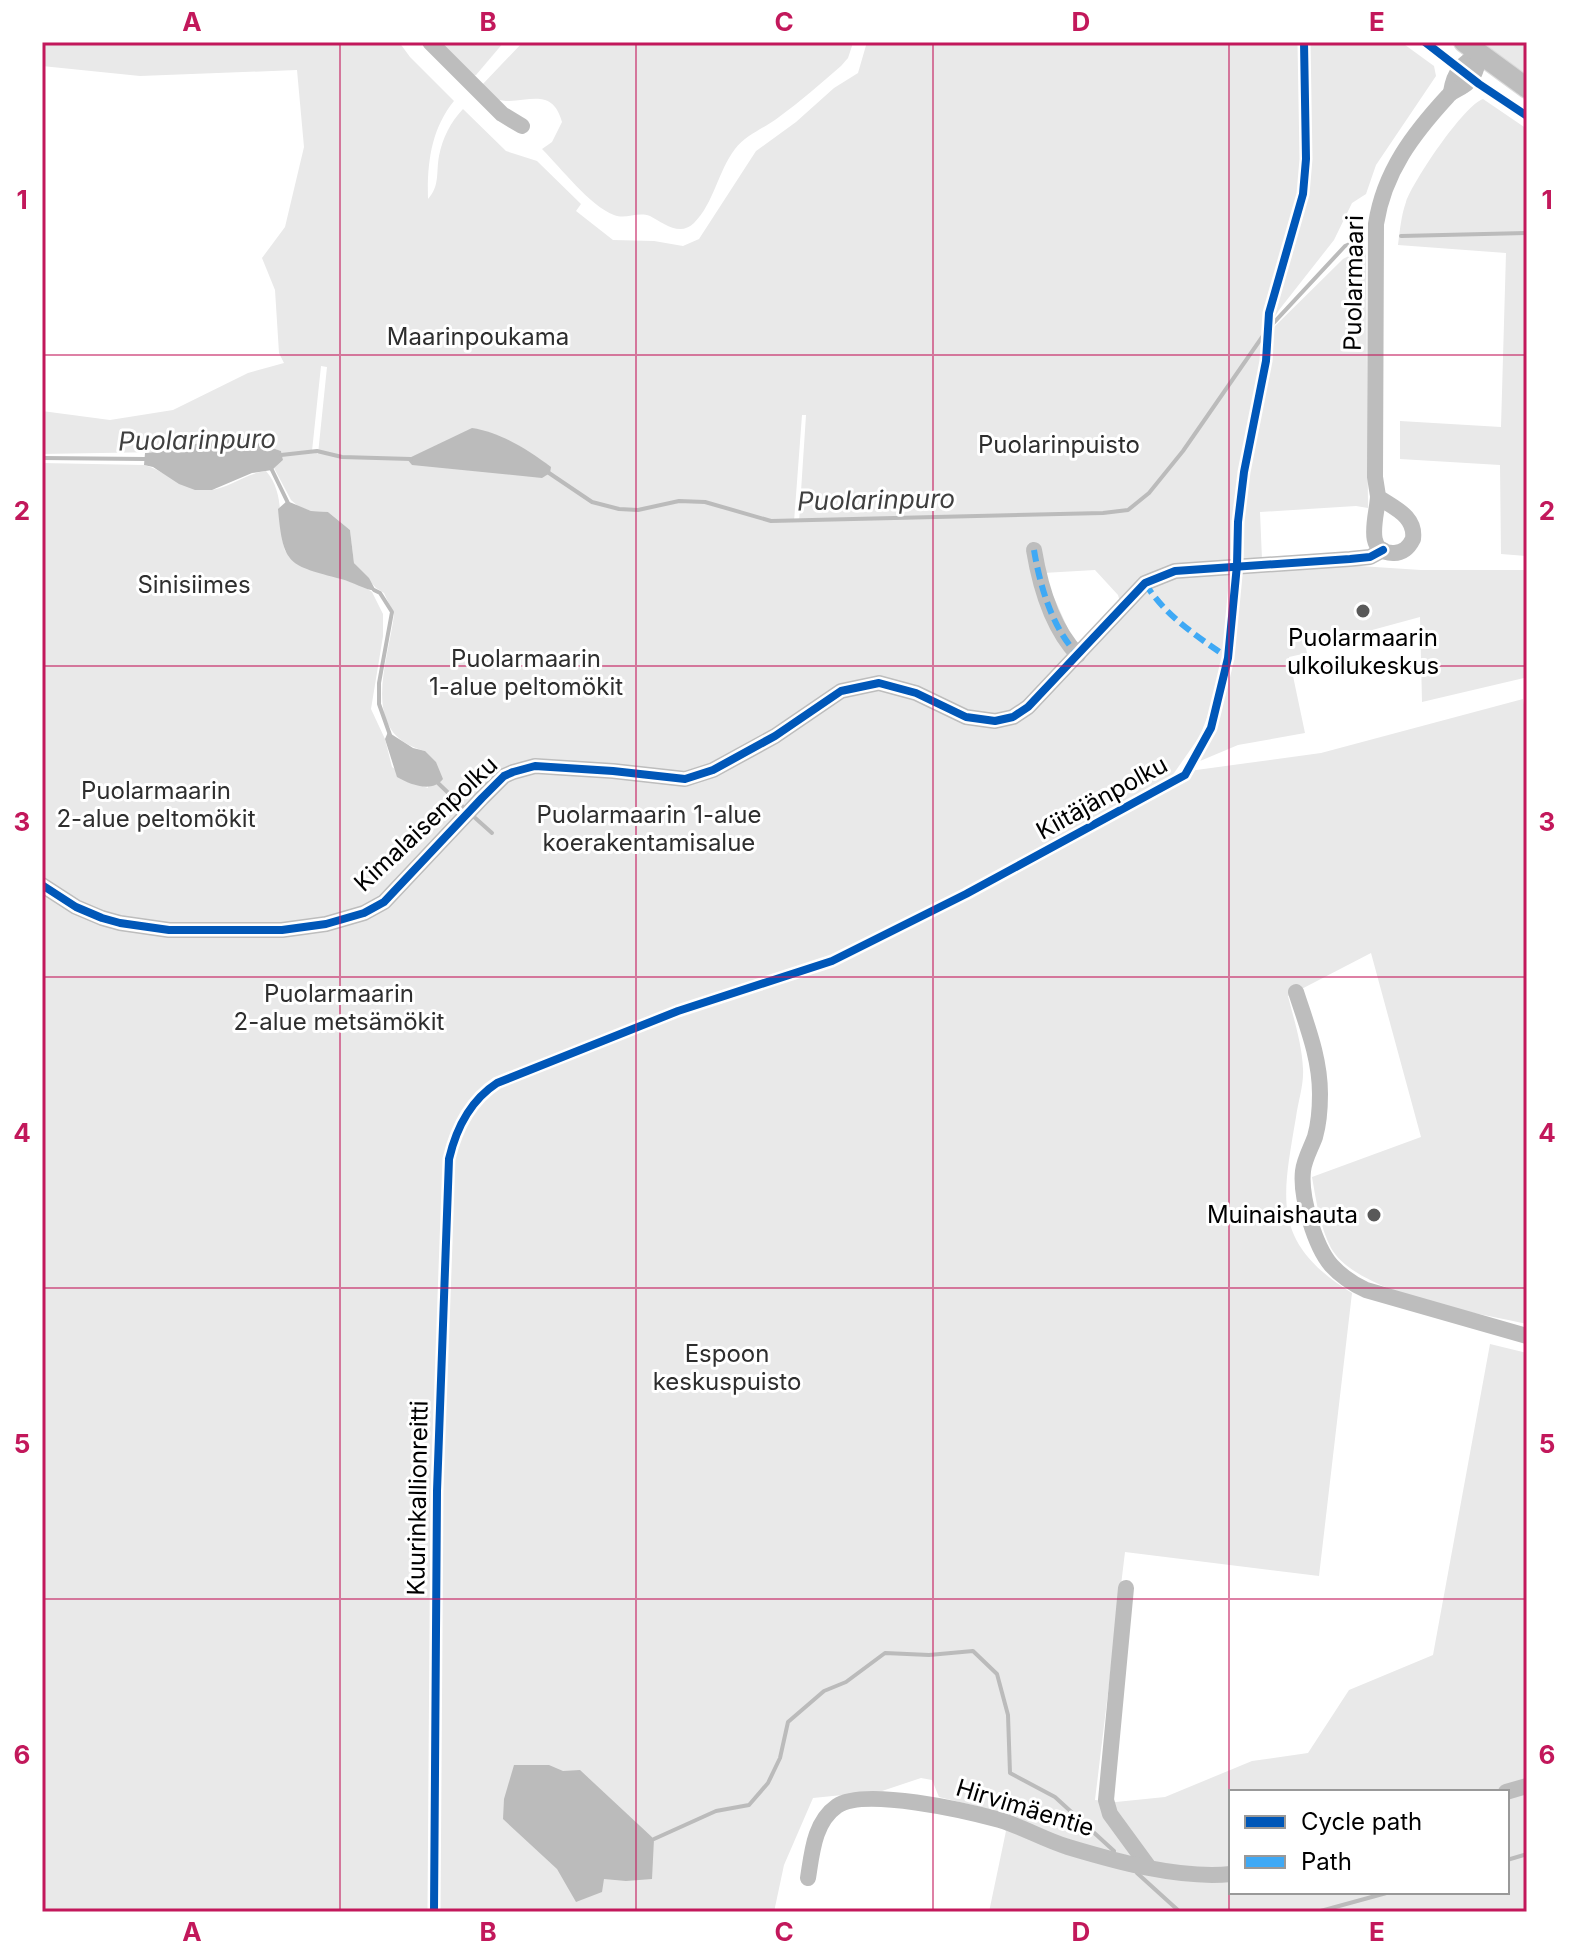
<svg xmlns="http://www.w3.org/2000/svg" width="1569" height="1954" font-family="Inter,sans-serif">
	<rect width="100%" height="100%" fill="#fff"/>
	<g fill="#e9e9e9" fill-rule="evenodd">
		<path d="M42,42h357l11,15 44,44c-23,28 -27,63 -26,98 12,-13 8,-27 11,-43 4,-19 11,-33 24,-47l43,42 31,10 44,43 -5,7 37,29 41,1 29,5 16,-7 57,-88 40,-29 38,-34 24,-15 9,-31h534l33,24 2,10 -60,89 -10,29 -14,9 -18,37 -55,70 -12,20v-16l-4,24 80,-79 23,-12 2,261 -12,-2 -96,6 2,47 -28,12 -13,110 -21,55 -28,40 17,-5 132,-18 202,-54 4,22v603c-50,-11 -170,-30 -196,-76 -11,-21 -15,-48 -19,-71l109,-40 -50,-184 -83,43c6,24 14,48 15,73 1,15 -5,33 -7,48 -14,83 -25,126 56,176l-33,283 -194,-24 -30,248 21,2 49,-5 87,-36 56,-8 41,-63 84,-35 57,-311 37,9v559h-538l17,-81 -26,-24 -41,-10 -7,-17 -11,-2 -39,13 -69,7 -29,67 -10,47h-732v-1449l102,2c23,6 39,26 66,25 17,-1 37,-17 56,-19 20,23 11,52 19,80l57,28 21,7 9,6 11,22v22l-12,73 14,30 7,28 27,18 9,3 -3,-37c-67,-17 -37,-88 -31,-136l-10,-22 -8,-5 -22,-25 -4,-33 -22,-18 -17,-1 -12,-4 -8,-7 -17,-32 9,-8 -2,-9 -44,-15 -77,16 -118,2v-43l68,9 63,-10 75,-37 36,-10 -5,-10 -4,-63 -13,-32 23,-31 19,-80 -7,-77 -157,6 -98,-10zM321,366l6,1 -9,87 -6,-3zM802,415h4l-7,107h-5zM1095,570l23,25 5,17 -35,42 -15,-14 -30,-67zM1231,1792h276v100h-276z"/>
		<path d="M438,42h66l-28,33 -5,2z"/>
		<path d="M523,42h330v1l-5,15 -7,8c-20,17 -40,35 -62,51 -14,11 -32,17 -44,32 -17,22 -21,54 -41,74 -14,14 -31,0 -44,-7 -13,-5 -24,4 -36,-1 -24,-9 -53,-47 -72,-66l10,-7 10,-20c-11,-40 -41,-14 -66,-23 -6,-2 -10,-8 -15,-13z"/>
		<path d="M1481,42h46v35z"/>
		<path d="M1483,99l44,30v427l-26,-2 -1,-89 -100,-6v-38l101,6 5,-174 -108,-8c2,-15 3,-29 8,-43 7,-21 58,-97 77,-103z"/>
		<path d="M1344,565l77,5h105l-2,108 -102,24 -2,-85 -114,31 1,5 -18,4 16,76 -67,12 -38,16 26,-69 16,-118z"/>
	</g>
	<g fill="#bbb">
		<path d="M472,428c28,4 56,22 79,39l-1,6 -8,5 -130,-13 -5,-6z"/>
		<path d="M237,436l44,15 2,9 -11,10 -20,3 -40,17h-17l-16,-6 -26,-17 -9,-2 1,-12c34,-2 60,-14 92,-17z"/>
		<path d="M287,501l24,10 17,1 22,18 4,33 15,15 7,13c-10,-1 -24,-9 -35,-12 -52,-14 -58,-13 -63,-70z"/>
		<path d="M388,732l25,16 12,3 11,11 7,17c-11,14 -32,6 -46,-2l-12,-38z"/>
		<path d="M514,1765h35l14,6 17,-1 74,69 -2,40 -26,2 -22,-2 -2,13 -26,10 -19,-33 -54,-50 1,-20z"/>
	</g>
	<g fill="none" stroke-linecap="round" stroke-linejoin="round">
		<g stroke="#bbb" stroke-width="4">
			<path d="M1401,236l126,-3"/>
			<path d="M281,455l36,-4 25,6 69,2"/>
			<path d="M42,458l103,1"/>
			<path d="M271,468l17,35"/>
			<path d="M549,473l43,29 27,7 19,1 41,-9 26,1 66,19 332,-8 25,-3 21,-17 34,-42 84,-121 78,-84 16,-7"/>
			<path d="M374,590l6,3 12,19 -13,71v21l11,31"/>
			<path d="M438,783l28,27"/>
			<path d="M473,816l19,17"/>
			<path d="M654,1839l62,-28 33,-6 19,-22 12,-25 8,-36 36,-31 22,-9 39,-29 44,2 44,-4 24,23 11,41 2,58 45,24 59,54"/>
			<path d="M1507,1860l20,-6"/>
			<path d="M1137,1873l43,39"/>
			<path d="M1317,1912l73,-20"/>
		</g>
		<g stroke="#dbdbdb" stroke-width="22">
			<path id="major" d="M1464,42l63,46"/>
		</g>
		<g stroke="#bdbdbd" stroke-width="16">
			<path d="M430,42l72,72 20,12"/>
			<path d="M1451,92c3,-20 11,-29 29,-38"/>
			<path d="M1378,497c16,11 38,19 35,42 -4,8 -9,14 -19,14 -32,1 -16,-40 -16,-57 -1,-6 -2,-13 -3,-19l1,-253c8,-52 37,-90 72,-128 5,-6 10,-6 15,-10 12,-7 14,-20 17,-32"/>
			<path d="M1034,550c6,36 18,78 44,105"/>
			<path d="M42,885l34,22 26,11 18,5 49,7h113l44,-6 38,-11 20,-11 98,-104 22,-22 9,-4 22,-6 78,5 72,8 28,-9 62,-34 66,-45 38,-8 37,10 50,24 29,4 18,-4 15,-10 117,-124 30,-12 175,-12 20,-2 13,-7"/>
			<path d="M1296,992c11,34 24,66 24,102 0,14 -1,29 -5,43 -4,11 -11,23 -12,34 -3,26 12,75 28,94 10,11 22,19 35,25l161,46"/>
			<path d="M1126,1588l-20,212 4,14 38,52"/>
			<path d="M1506,1792l21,-6"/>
			<path d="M808,1878c4,-25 6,-56 29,-72 27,-19 130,5 163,14 23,7 45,20 68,27 50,15 111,32 163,27"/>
		</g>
		<use href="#major" stroke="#bdbdbd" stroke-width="20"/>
		<g stroke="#3fa9f5" stroke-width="6" stroke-dasharray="12 6" stroke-linecap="butt">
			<path d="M1034,550c6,36 18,78 44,105"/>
			<path d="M1145,583c20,33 52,53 83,75"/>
		</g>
		<g stroke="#fff" stroke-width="13">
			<g id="cycleway">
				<path d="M1425,42l54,42 48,32"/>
				<path d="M42,885l34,22 26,11 18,5 49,7h113l44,-6 38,-11 20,-11 98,-104 22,-22 9,-4 22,-6 78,5 72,8 28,-9 62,-34 66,-45 38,-8 37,10 50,24 29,4 18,-4 15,-10 117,-124 30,-12 175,-12 20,-2 13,-7"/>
				<path d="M434,1912l3,-421 12,-332c7,-30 22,-59 48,-76l181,-72 154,-50 134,-67 219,-119 26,-47 17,-70 9,-93 1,-43 6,-50 22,-111 3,-48 34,-119 3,-35 -2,-117"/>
			</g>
		</g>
		<use href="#cycleway" stroke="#0057b8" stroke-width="8"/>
	</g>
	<path fill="none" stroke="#c2185b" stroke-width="2" stroke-opacity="0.55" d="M340,42v1870M636,42v1870M933,42v1870M1229,42v1870M42,355h1485M42,666h1485M42,977h1485M42,1288h1485M42,1599h1485"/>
	<g fill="#595959" stroke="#fff" stroke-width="3">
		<circle cx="1363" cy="611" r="8"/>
		<circle cx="1374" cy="1215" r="8"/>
	</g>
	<g text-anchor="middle" stroke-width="6" stroke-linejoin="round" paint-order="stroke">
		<g font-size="24" fill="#000" stroke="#fff">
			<text transform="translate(1354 283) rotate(-89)" y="8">Puolarmaari</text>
			<text transform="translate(1102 798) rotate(-29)" y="8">Kiitäjänpolku</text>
			<text transform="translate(426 824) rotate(-43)" y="8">Kimalaisenpolku</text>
			<text transform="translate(418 1498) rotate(-89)" y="8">Kuurinkallionreitti</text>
			<text transform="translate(1025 1808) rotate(17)" y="8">Hirvimäentie</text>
		</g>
		<g font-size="24" fill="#2e2e2e" stroke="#fff">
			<text x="478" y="345">Maarinpoukama</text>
			<text x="1059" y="453">Puolarinpuisto</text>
			<text x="194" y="593">Sinisiimes</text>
			<text x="526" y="667">Puolarmaarin<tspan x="526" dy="28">1-alue peltomökit</tspan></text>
			<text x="156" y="799">Puolarmaarin<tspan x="156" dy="28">2-alue peltomökit</tspan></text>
			<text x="649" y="823">Puolarmaarin 1-alue<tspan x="649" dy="28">koerakentamisalue</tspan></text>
			<text x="339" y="1002">Puolarmaarin<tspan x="339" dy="28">2-alue metsämökit</tspan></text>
			<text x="727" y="1362">Espoon<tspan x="727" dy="28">keskuspuisto</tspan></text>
		</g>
		<g font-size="24" fill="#000" stroke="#fff">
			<text x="1363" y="646">Puolarmaarin<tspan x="1363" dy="28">ulkoilukeskus</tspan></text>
			<text x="1358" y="1223" text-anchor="end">Muinaishauta</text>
		</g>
		<g font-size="26" font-style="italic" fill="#3f3f3f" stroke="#fff">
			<text transform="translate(197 440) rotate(-1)" y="9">Puolarinpuro</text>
			<text transform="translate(876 500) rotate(-1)" y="9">Puolarinpuro</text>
		</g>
	</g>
	<rect width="1569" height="1954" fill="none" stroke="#ffffff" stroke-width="88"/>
	<rect x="1229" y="1790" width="280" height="104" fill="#ffffff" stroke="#999999" stroke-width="2"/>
	<rect x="1245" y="1816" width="40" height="12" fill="#0057b8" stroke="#999999" stroke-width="2"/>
	<text x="1301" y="1830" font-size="24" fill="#000000">Cycle path</text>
	<rect x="1245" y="1856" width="40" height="12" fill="#3fa9f5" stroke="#999999" stroke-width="2"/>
	<text x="1301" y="1870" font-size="24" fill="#000000">Path</text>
	<rect x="44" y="44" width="1481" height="1866" fill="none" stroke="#c2185b" stroke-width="3"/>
	<g font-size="26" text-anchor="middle" font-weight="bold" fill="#c2185b">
		<text x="192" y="31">A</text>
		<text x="488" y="31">B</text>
		<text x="784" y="31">C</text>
		<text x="1081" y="31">D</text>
		<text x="1377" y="31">E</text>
		<text x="22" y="209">1</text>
		<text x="1547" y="209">1</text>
		<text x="22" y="520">2</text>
		<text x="1547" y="520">2</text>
		<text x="22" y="831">3</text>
		<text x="1547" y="831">3</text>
		<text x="22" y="1142">4</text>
		<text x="1547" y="1142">4</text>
		<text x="22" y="1453">5</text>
		<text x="1547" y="1453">5</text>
		<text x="22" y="1764">6</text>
		<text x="1547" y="1764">6</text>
		<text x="192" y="1941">A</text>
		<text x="488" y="1941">B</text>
		<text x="784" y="1941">C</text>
		<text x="1081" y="1941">D</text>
		<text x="1377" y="1941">E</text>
	</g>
</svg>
